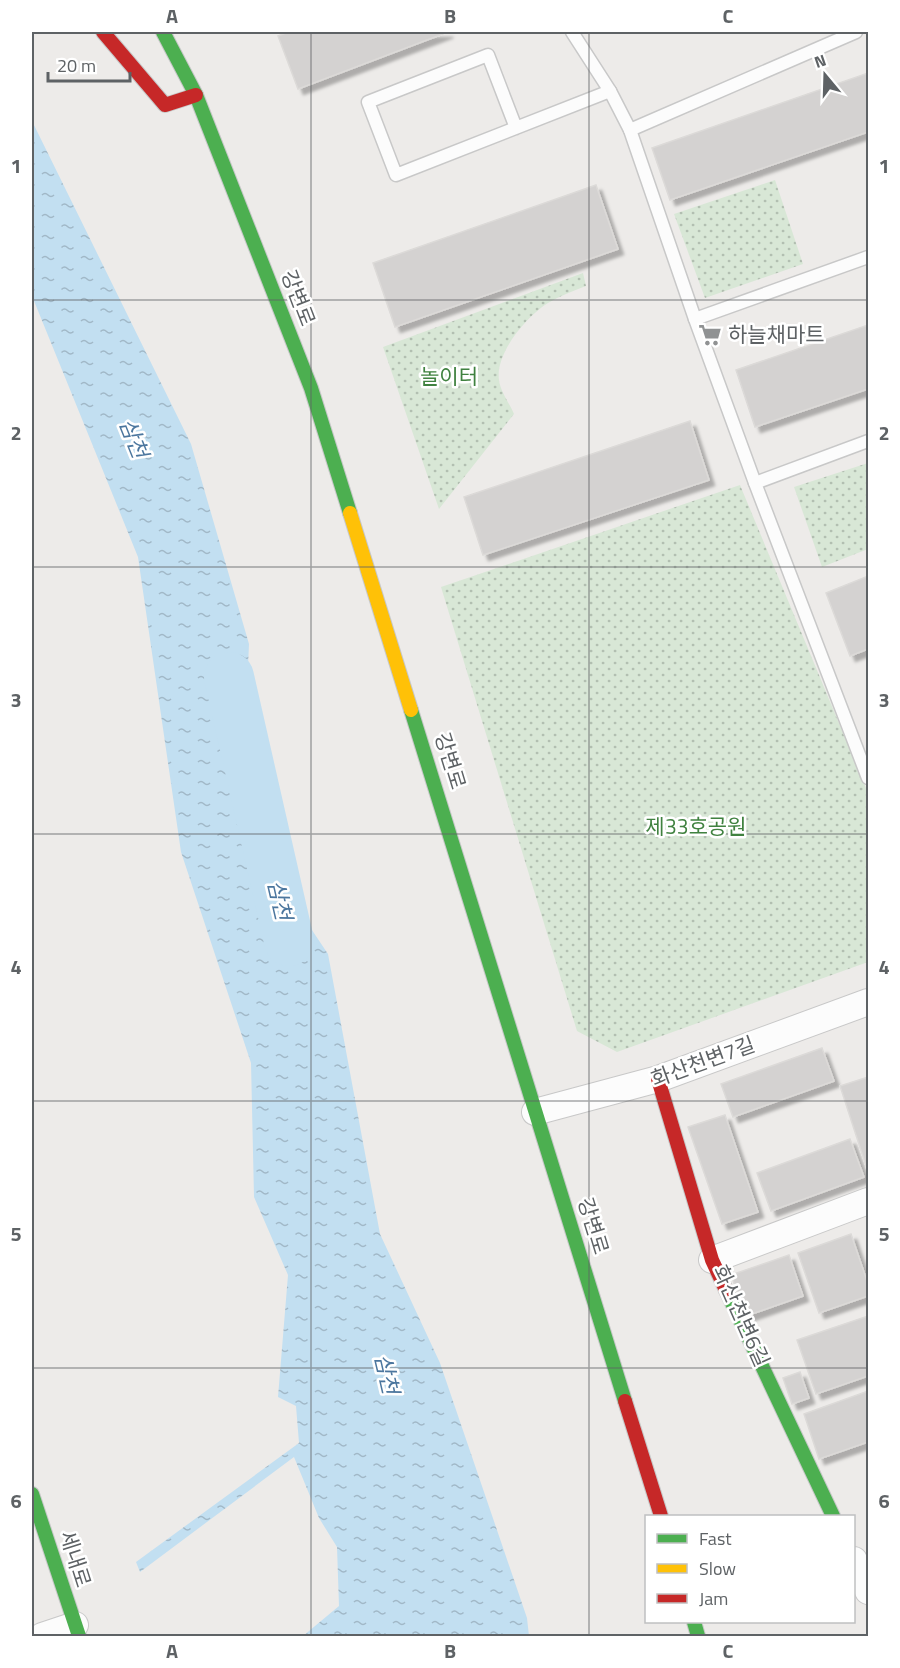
<svg xmlns="http://www.w3.org/2000/svg" width="900" height="1668" font-family="'Titillium Web','Noto Sans KR',sans-serif">
	<defs>
		<pattern id="grass-dots" width="8" height="8" patternUnits="userSpaceOnUse" patternTransform="scale(1.5)"><rect width="8" height="8" fill="#d8e7d6"/><path d="M2 2h.1M6 6h.1" fill="none" stroke="#b2bfb1" stroke-width="1.8" stroke-linecap="round"/></pattern>
		<pattern id="water-ripples" width="26" height="14" patternUnits="userSpaceOnUse" patternTransform="scale(1.5)"><rect width="26" height="14" fill="#c2dff1"/><path d="M2 4q2-2 4 0t4 0M15 11q2-2 4 0t4 0" fill="none" stroke="#a1b8c7"/></pattern>
		<filter id="shadow"><feDropShadow dx="5.5" dy="5.5" stdDeviation="1.5" flood-color="#0004"/></filter>
	</defs>
	<rect width="100%" height="100%" fill="#edebe9"/>
	<g fill="url(#grass-dots)">
		<path d="M775,180l28,84 -98,34 -31,-84z"/>
		<path d="M583,273l3,13c-13,5 -26,10 -38,17 -21,13 -53,50 -49,77 1,11 11,24 15,34l-75,95 -56,-162z"/>
		<path d="M868,463v86l-46,18 -28,-80z"/>
		<path d="M740,485l128,308v169l-251,90 -40,-21 -136,-444z"/>
	</g>
	<path fill="url(#water-ripples)" d="M32,121l159,323 58,200 -8,180 87,130 52,280 60,129 87,255 2,18h-226l36,-30 -2,-59 -18,-29 -25,-61 -154,115 -4,-10 163,-119 -3,-37 -18,-9 10,-122 -34,-78 -3,-134 -70,-211 -43,-295 -106,-261z"/>
	<g fill="none" stroke-linecap="round" stroke-linejoin="round">
		<path stroke="#c2dff1" stroke-width="50" d="M229,677l60,264"/>
	</g>
	<g fill="#d4d2d1" stroke="#dcdad8" stroke-width="1.5" filter="url(#shadow)">
		<path d="M288,32h160l-150,57 -20,-53z"/>
		<path d="M868,73v59l-198,68 -18,-52z"/>
		<path d="M596,185l22,64 -223,78 -22,-64z"/>
		<path d="M868,325v64l-113,38 -19,-57z"/>
		<path d="M690,421l19,59 -226,75 -19,-58z"/>
		<path d="M868,576v73l-18,7 -24,-63z"/>
		<path d="M822,1048l12,33 -101,36 -12,-33z"/>
		<path d="M868,1077v95l-28,-86z"/>
		<path d="M725,1115l33,97 -36,12 -34,-97z"/>
		<path d="M850,1139l14,38 -93,34 -14,-38z"/>
		<path d="M851,1234l17,50v12l-49,17 -21,-60z"/>
		<path d="M789,1255l14,41 -57,20 -15,-41z"/>
		<path d="M868,1316v60l-52,18 -19,-54z"/>
		<path d="M800,1372l9,26 -17,6 -9,-26z"/>
		<path d="M868,1391v51l-49,17 -15,-45z"/>
	</g>
	<g fill="none" stroke-linecap="round" stroke-linejoin="round">
		<g stroke="#c8c8c8" stroke-width="15">
			<g id="lane">
				<path d="M572,32l38,59 20,39 65,189 60,164 113,295"/>
				<path d="M516,128l-28,-73 -120,47 28,73 214,-84"/>
				<path d="M630,130l226,-98"/>
				<path d="M695,319l173,-62"/>
				<path d="M755,483l113,-42"/>
			</g>
		</g>
		<g stroke="#c8c8c8" stroke-width="28">
			<g id="street">
				<path d="M535,1112l123,-33 210,-77"/>
				<path d="M712,1260l156,-59"/>
				<path d="M854,1560l14,31"/>
				<path d="M42,1636l33,-11"/>
			</g>
		</g>
		<g stroke="#c7c8c8" stroke-width="16">
			<g id="fast">
				<path d="M163,32l33,63 115,293 39,125"/>
				<path d="M411,710l214,691"/>
				<path d="M726,1290l107,226"/>
				<path d="M32,1494l47,142"/>
				<path d="M694,1622l4,14"/>
			</g>
		</g>
		<g stroke="#c7c8c8" stroke-width="16">
			<path id="slow" d="M350,513l61,197"/>
		</g>
		<g stroke="#c7c8c8" stroke-width="16">
			<g id="jam">
				<path d="M103,32l62,73 31,-10"/>
				<path d="M658,1079l54,181 14,30"/>
				<path d="M625,1401l36,115"/>
			</g>
		</g>
		<use href="#lane" stroke="#fcfcfc" stroke-width="12"/>
		<use href="#street" stroke="#fcfcfc" stroke-width="26"/>
		<use href="#fast" stroke="#4caf50" stroke-width="14"/>
		<use href="#slow" stroke="#ffc107" stroke-width="14"/>
		<use href="#jam" stroke="#c62828" stroke-width="14"/>
	</g>
	<path fill="none" stroke="#5e6265" stroke-width="1.5" stroke-opacity="0.55" d="M311,32v1604M589,32v1604M32,300h836M32,567h836M32,834h836M32,1101h836M32,1368h836"/>
	<defs>
		<g id="supermarket-bare" transform="scale(1.8)"><path d="M-6-5.5h2.5l.6 2H6L4.5 2H-2.5L-4.4-4H-6ZM-1.5 3.2a1.3 1.3 0 1 0 .1 0ZM3 3.2a1.3 1.3 0 1 0 .1 0Z" fill="#909293" stroke="#fff" stroke-width="2.5" paint-order="stroke"/></g>
	</defs>
	<g fill-rule="evenodd">
		<use href="#supermarket-bare" x="710" y="335"/>
	</g>
	<g text-anchor="middle" stroke-width="5" stroke-linejoin="round" paint-order="stroke">
		<g font-size="21" fill="#5e6265" stroke="#fff">
			<text transform="translate(298 298) rotate(69)" y="7">강변로</text>
			<text transform="translate(450 761) rotate(73)" y="7">강변로</text>
			<text transform="translate(703 1062) rotate(-20)" y="7">화산천변7길</text>
			<text transform="translate(593 1226) rotate(73)" y="7">강변로</text>
			<text transform="translate(741 1316) rotate(66)" y="7">화산천변6길</text>
			<text transform="translate(75 1559) rotate(72)" y="7">세내로</text>
		</g>
		<g font-size="21" fill="#5e6265" stroke="#fff" text-anchor="start">
			<text x="728" y="342">하늘채마트</text>
		</g>
		<g font-size="21" fill="#408240" stroke="#fff">
			<text x="449" y="384">놀이터</text>
			<text x="696" y="834">제33호공원</text>
		</g>
		<g font-size="22" font-style="italic" fill="#4b769e" stroke="#fff">
			<text transform="translate(134 438) rotate(68)" y="8">삼천</text>
			<text transform="translate(280 900) rotate(77)" y="8">삼천</text>
			<text transform="translate(387 1374) rotate(77)" y="8">삼천</text>
		</g>
	</g>
	<rect width="900" height="1668" fill="none" stroke="#ffffff" stroke-width="66"/>
	<rect x="645" y="1515" width="210" height="108" fill="#ffffff" stroke="#bfc0c1" stroke-width="1.5"/>
	<rect x="657" y="1534" width="30" height="9" fill="#4caf50" stroke="#bfc0c1" stroke-width="1.5"/>
	<text x="699" y="1545" font-size="18" fill="#5e6265">Fast</text>
	<rect x="657" y="1564" width="30" height="9" fill="#ffc107" stroke="#bfc0c1" stroke-width="1.5"/>
	<text x="699" y="1575" font-size="18" fill="#5e6265">Slow</text>
	<rect x="657" y="1594" width="30" height="9" fill="#c62828" stroke="#bfc0c1" stroke-width="1.5"/>
	<text x="699" y="1605" font-size="18" fill="#5e6265">Jam</text>
	<g transform="translate(825 75) rotate(341)" stroke="#ffffff" stroke-width="4.5" paint-order="stroke">
	<path d="M0-4.5L10 22L0 15L-10 22Z" fill="#5e6265"/>
	<text y="-9" font-size="16" font-weight="bold" text-anchor="middle" fill="#5e6265">N</text>
	</g>
	<path d="M48 72v9h82v-9" fill="none" stroke="#5e6265" stroke-width="3"/>
	<text x="57" y="72" font-size="18" fill="#5e6265" stroke="#ffffff" stroke-width="4.5" paint-order="stroke">20 m</text>
	<rect x="33" y="33" width="834" height="1602" fill="none" stroke="#5e6265" stroke-width="2"/>
	<g font-size="20" text-anchor="middle" font-weight="bold" fill="#5e6265">
		<text x="172" y="23">A</text>
		<text x="450" y="23">B</text>
		<text x="728" y="23">C</text>
		<text x="16" y="173">1</text>
		<text x="884" y="173">1</text>
		<text x="16" y="440">2</text>
		<text x="884" y="440">2</text>
		<text x="16" y="707">3</text>
		<text x="884" y="707">3</text>
		<text x="16" y="974">4</text>
		<text x="884" y="974">4</text>
		<text x="16" y="1241">5</text>
		<text x="884" y="1241">5</text>
		<text x="16" y="1508">6</text>
		<text x="884" y="1508">6</text>
		<text x="172" y="1658">A</text>
		<text x="450" y="1658">B</text>
		<text x="728" y="1658">C</text>
	</g>
</svg>
